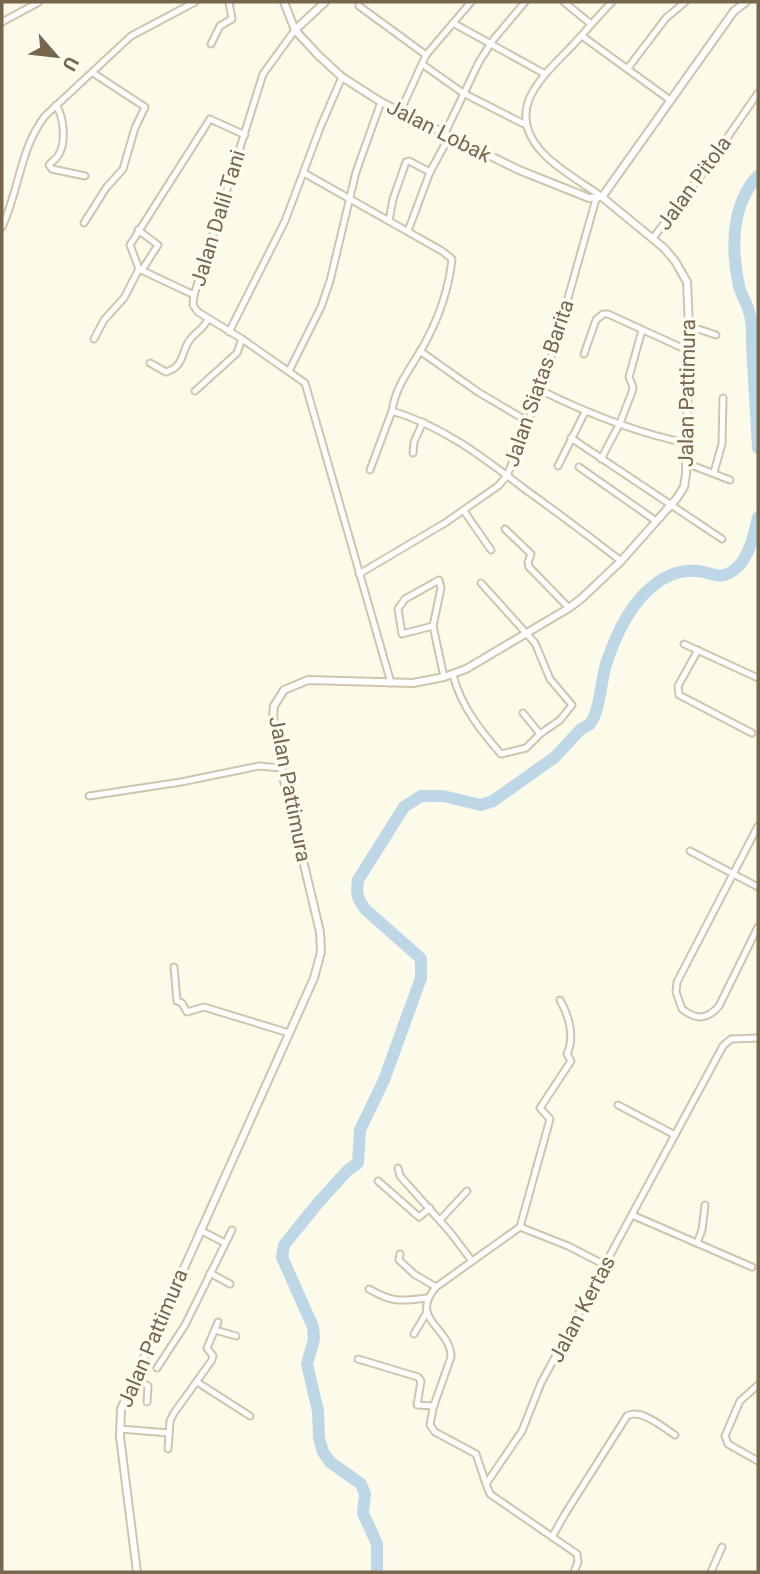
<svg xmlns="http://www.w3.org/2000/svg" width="760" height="1574" font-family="Roboto,sans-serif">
	<rect width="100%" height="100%" fill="#fcfae9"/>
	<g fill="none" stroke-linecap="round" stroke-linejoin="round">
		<g stroke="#bdd7e6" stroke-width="12">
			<path d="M758,176c-27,28 -27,74 -19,110 2,9 8,17 10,26 4,11 3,22 3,33l6,103"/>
			<path d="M377,1572v-28l-14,-31 2,-19 -4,-10 -31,-22 -7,-10 -4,-14 -1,-27 -11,-47 7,-25 -1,-12 -31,-70 2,-12 34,-42 30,-33 10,-7 2,-33 24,-50 37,-102v-19l-4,-4 -51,-45c-9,-11 -10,-17 -8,-30l46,-73 17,-11h22l38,9 12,-4 62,-44 25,-27 10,-6 4,-7c7,-17 7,-35 12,-53 9,-27 24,-60 47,-78 14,-12 32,-18 50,-14 7,1 15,5 21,3 23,-6 30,-39 34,-58"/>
		</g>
		<g stroke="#cfc5ae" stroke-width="9">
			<g id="minor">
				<path d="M564,2l27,22"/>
				<path d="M359,6l67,49"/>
				<path d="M2,22l37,-20"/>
				<path d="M453,23l92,51"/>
				<path d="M295,30l-32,44 -69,221 -1,10 5,7 44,27 63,44 86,300"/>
				<path d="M582,36l88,64"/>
				<path d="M211,44l9,-18 12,-7 -3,-17"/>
				<path d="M422,64l41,29 63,32"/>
				<path d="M628,68l38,-50 19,-16"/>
				<path d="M56,105c8,12 11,40 1,52 -2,3 -6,5 -8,8l3,4 33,7"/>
				<path d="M400,112l26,-57 45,-53"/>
				<path d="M444,135l35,-73 14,-22 32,-38"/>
				<path d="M304,173l138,78 10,8c-3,29 -13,58 -27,84 -13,24 -29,41 -33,68 51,15 92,47 134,79 32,23 64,47 95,71"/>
				<path d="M602,197c-19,-14 -45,-28 -61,-46 -37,-42 1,-74 31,-105 13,-14 26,-30 40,-44"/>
				<path d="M389,221l4,-22 13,-37 3,-1 21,11"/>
				<path d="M84,223l22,-35 17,-19 12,-41 10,-21 -52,-34"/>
				<path d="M2,227c17,-36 18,-79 43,-111l86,-80 64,-34"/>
				<path d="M138,230l20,15 -16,25"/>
				<path d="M408,231l22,-59 19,-35"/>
				<path d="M653,238l52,-68 53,-77"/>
				<path d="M194,295l-55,-26 -9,-24 80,-126 35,16"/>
				<path d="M689,326l27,9"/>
				<path d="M229,332l56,-111 35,-93 22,-51"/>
				<path d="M94,339l10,-19 20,-22 15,-29"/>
				<path d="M420,351l58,41 49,29"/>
				<path d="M584,354l12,-34 7,-6h5l81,37"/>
				<path d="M150,363l16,9c18,-5 15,-19 23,-31 6,-9 13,-10 19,-22"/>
				<path d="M289,371l32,-64 9,-26 26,-109 25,-70"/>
				<path d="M540,390c47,23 95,43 147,53"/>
				<path d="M195,391l42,-38 5,-14"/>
				<path d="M571,438l151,101"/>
				<path d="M413,453l1,-11 9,-20"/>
				<path d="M601,459l19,-36 12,-31 1,-5 -4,-10 13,-47"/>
				<path d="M686,463l44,17"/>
				<path d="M558,466l27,-54"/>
				<path d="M579,467l77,54"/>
				<path d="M370,470l22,-59"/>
				<path d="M714,472l8,-28 1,-46"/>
				<path d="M464,511l27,39"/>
				<path d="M505,529l26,25 -3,8 1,5 40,41"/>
				<path d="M359,574l86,-51 53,-37 9,-10 40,-104 49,-173"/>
				<path d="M481,583l54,60 15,36 22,26 -12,15 -20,14 -17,-21"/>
				<path d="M433,626l-31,8 -4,-25 7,-10 34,-19 2,8 -8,38 11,51"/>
				<path d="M684,644l74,34"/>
				<path d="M698,650l-20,36 1,9 73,38"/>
				<path d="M453,675c8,31 27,55 48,79l25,-6 14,-14"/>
				<path d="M89,796l92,-14 78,-16 22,2"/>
				<path d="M758,826l-81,156 -1,10 6,17c14,11 25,11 37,-3l39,-79"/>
				<path d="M690,851l68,36"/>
				<path d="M174,967l3,34 5,2 5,9 17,-5 85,26"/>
				<path d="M618,1105l57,30"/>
				<path d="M398,1168l2,8 50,56 22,29"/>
				<path d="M378,1181l41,36 11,-9"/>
				<path d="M632,1215l120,52"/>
				<path d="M440,1220l27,-29"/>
				<path d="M520,1227l30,-108 -10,-11 31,-47 -4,-7c8,-17 2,-38 -7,-54"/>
				<path d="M200,1230l25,13"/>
				<path d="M697,1243l5,-13 3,-25"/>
				<path d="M400,1254l-1,6 15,14 22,13"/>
				<path d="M210,1273l20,11"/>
				<path d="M369,1289c24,14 32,12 58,9"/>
				<path d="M215,1330l21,6"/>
				<path d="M414,1334l13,-22"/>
				<path d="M358,1359l60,18 3,4 -4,24 17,1"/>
				<path d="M157,1368l28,-43 47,-95"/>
				<path d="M133,1378l15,8 -1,16"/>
				<path d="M197,1382l53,34"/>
				<path d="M758,1385l-18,16 -15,35 3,8 30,17"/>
				<path d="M120,1429l49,4"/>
				<path d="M168,1449l2,-28 4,-8 38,-53 1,-4 -6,-8 11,-26"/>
				<path d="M486,1484l-10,-30 -41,-22 -5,-7 3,-17 18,-51c0,-30 -43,-37 -15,-70l84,-60 48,19 37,19"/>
				<path d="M552,1537l13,-23 62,-98c14,-8 35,11 48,19"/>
				<path d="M574,1572l4,-10 -1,-8 -87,-60 -4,-10 36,-53 19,-48 182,-337 8,-7 27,-1"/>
				<path d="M711,1572l11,-25"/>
			</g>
		</g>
		<g stroke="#cfc5ae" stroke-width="10">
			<g id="tertiary">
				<path d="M284,2l11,28 23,25 24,22 39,25 138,68 70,28 13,-1"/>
				<path d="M295,30l30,-28"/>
				<path d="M602,197l132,-186 12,-9"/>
				<path d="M137,1572l-17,-135 1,-28 193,-431 7,-26 -1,-20 -37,-156 -10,-60 1,-10 10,-16 24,-10 105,3 31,-6 22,-8 103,-61 13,-10 39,-37 56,-63 7,-11 2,-13 3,-148 -2,-44 -12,-21 -11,-13 -62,-51"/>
			</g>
		</g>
		<use href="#minor" stroke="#fff" stroke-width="5"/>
		<use href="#tertiary" stroke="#fff" stroke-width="6"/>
	</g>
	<g text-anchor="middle" stroke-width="7" stroke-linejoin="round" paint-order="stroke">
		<g font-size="21" fill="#77664c" stroke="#fffcf0">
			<text transform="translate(439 131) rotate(27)" y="7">Jalan Lobak</text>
			<text transform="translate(694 183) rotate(-54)" y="7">Jalan Pitola</text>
			<text transform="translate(218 218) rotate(-73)" y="7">Jalan Dalil Tani</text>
			<text transform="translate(539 383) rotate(-71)" y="7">Jalan Siatas Barita</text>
			<text transform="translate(687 393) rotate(-89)" y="7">Jalan Pattimura</text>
			<text transform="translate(290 789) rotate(79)" y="7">Jalan Pattimura</text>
			<text transform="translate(582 1309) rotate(-62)" y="7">Jalan Kertas</text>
			<text transform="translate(153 1338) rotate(-67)" y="7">Jalan Pattimura</text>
		</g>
	</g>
	<rect width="760" height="1574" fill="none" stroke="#77664c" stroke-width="7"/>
	<g transform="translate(56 56) rotate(118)" stroke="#fffcf0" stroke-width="5" paint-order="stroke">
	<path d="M0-5L12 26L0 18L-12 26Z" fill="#77664c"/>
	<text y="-10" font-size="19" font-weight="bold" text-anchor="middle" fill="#77664c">U</text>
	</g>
</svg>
